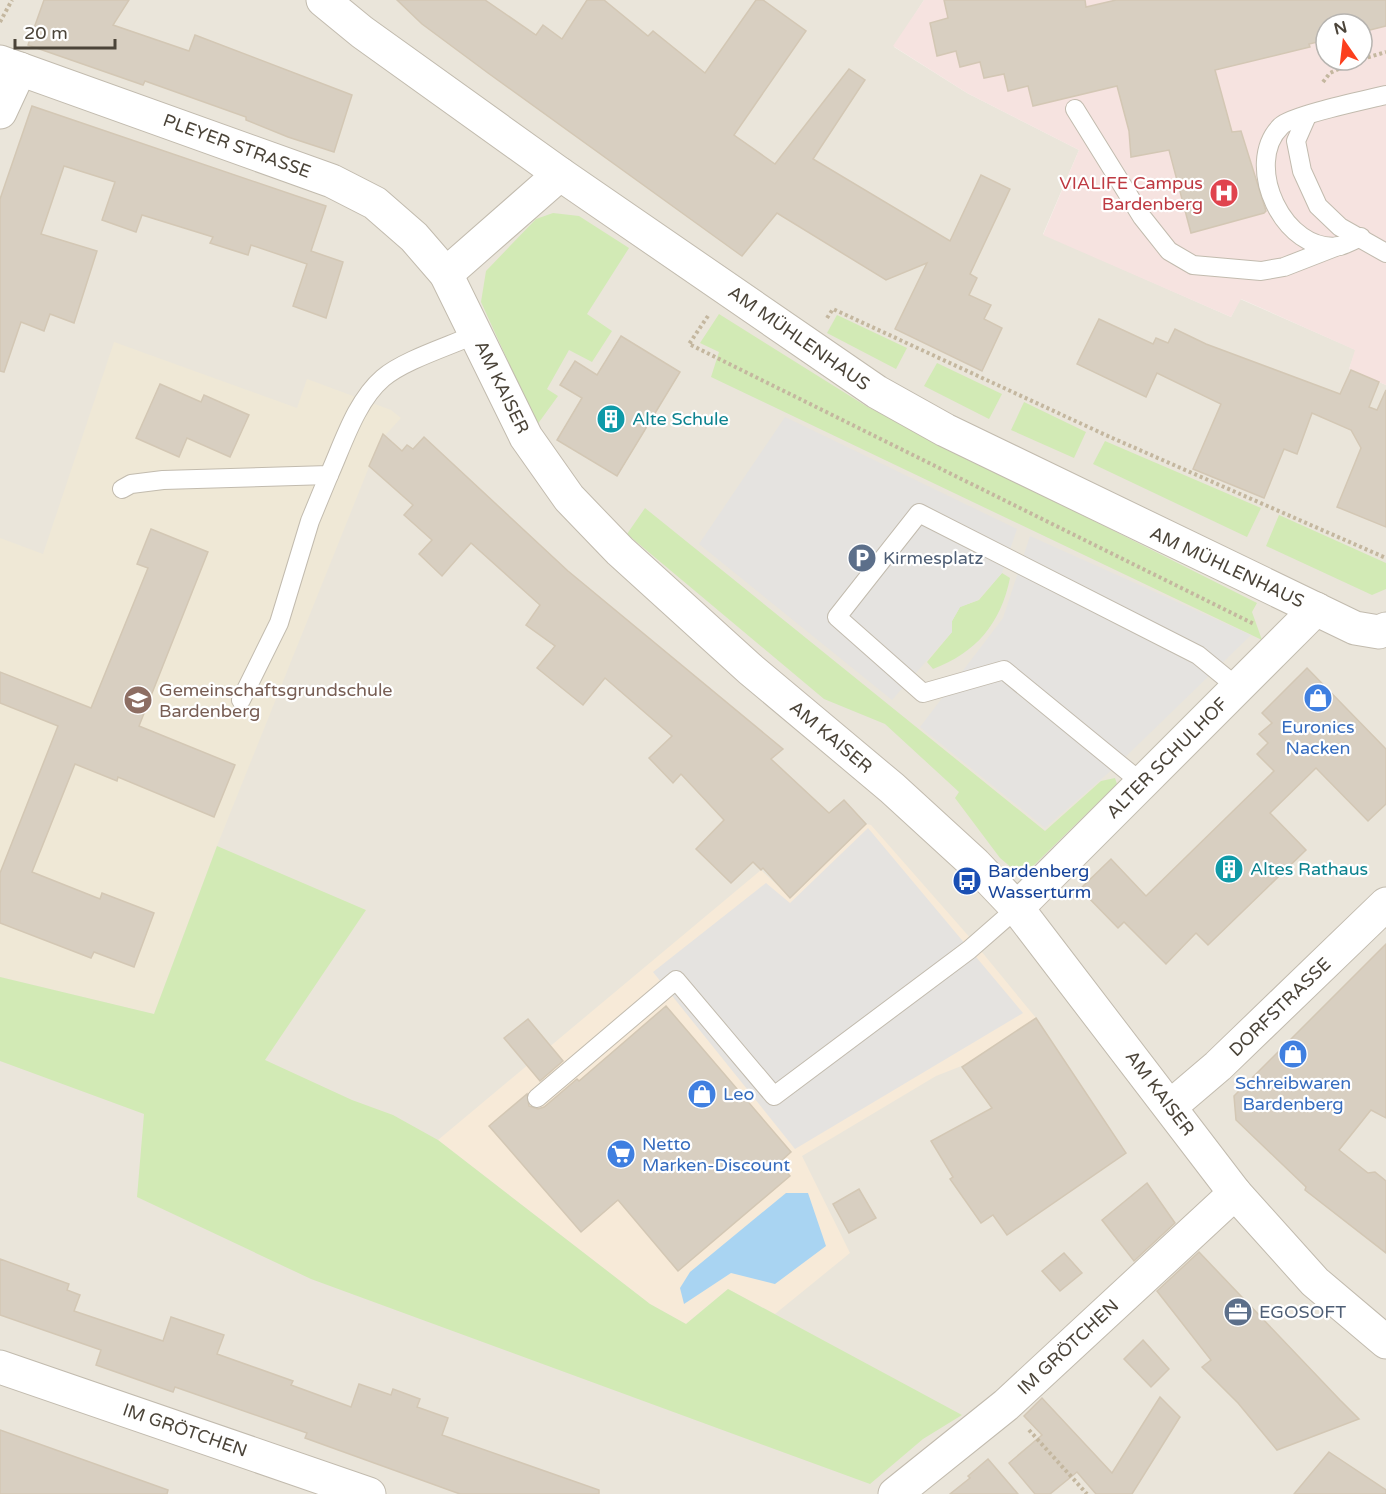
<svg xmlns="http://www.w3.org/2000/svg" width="1386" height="1494" font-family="'Varela Round',sans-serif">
	<rect width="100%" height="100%" fill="#f6f3ec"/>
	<path fill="#eae5da" d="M0,0h924l-30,47 73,46 112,57 -36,84 188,83 9,-18 116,51 -7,19 37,16v1109h-1386z"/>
	<path fill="#f7ead8" d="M866,824l5,1 101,115 64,78 -72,47 -28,11 -134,80 48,97 -75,61 -47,-25 -42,35 -36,-20 -212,-164 323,-270 30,28z"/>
	<path fill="#efe8d6" d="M114,342l183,66 10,-29 84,31 10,8 -22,24 -162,404 -63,168 -154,-37v-439l43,16z"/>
	<path fill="#f6e3e0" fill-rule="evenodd" d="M924,0h462v385l-37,-16 6,-19 -114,-51 -10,18 -188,-82 36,-85 -112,-57 -74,-47zM1326,24h36v36h-36z"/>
	<g fill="#d2eab5">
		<path d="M553,213l26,3 50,32 -42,66 25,17 -20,31 -23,-12 -22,39 11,7 -21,29 -56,-123 5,-31 50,-52z"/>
		<path d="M719,314l147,92 391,197 -5,9 10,28 -551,-263 8,-25 -19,-9z"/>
		<path d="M837,315l70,33 -11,21 -69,-36z"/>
		<path d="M937,363l65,31 -13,25 -65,-33z"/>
		<path d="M1024,402l62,30 -12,26 -63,-28z"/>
		<path d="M1105,441l156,67 -14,29 -154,-73z"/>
		<path d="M645,508l400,323 56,-50 14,-3 2,6 -86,84 -18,1 -13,-11 -45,-60 4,-6 -74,-68 -61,-25 -197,-165z"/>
		<path d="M1279,515l107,48v26l-14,6 -106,-49z"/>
		<path d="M1002,573l8,5c-9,45 -34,75 -77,91l-6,-7 25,-30v-11l8,-14 19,-7z"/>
		<path d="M217,846l149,64 -101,150 87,40 41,15 45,25 212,164 36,20 42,-35 234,126 -39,24 -53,45 -559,-205 -174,-82 7,-83 -144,-53v-84l154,37z"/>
	</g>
	<g fill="#e5e3e0">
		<path d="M785,417l232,112 -15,44 -24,27 -18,7 -8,14v11l-60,68 -193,-156z"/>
		<path d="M1030,536l221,99 -138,134 -68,59 -125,-101 83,-109z"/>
		<path d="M868,828l155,185 -228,136 -142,-177 113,-89 24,20z"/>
	</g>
	<path fill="#a9d4f2" d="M786,1193h22l18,53 -51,38 -44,-11 -47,31 -4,-16 10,-16z"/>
	<g fill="#d8cfc1" stroke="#d3c7b4" stroke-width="1.5">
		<path d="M44,0h85l-16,25 76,26 6,-16 157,60 -18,57 -46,-15 -42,-17v-3l-101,-36 -2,4 -115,-40z"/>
		<path d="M397,0h88l51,35 7,-10 19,14 25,-39h17l44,36 5,-5 52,42 51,-73h7l43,31 -72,104 41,29 74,-95 16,11 -52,79 137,82 31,-66 29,14 -40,85 7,4 -8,17 22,10 -7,14 18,9 -20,43 -87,-42 32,-66 -41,17 -109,-67 -35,43 -3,-2 -251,-181 -66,-49z"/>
		<path d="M944,0h141l1,7 30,-7h270v26l-24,6v-8h-36v16l-17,4 1,3 -95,23 17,62 9,-1 25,80 -2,2 -73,20 -22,-83 -38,7 -2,-26 -12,-45 -84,20 -5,-20 -20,5 -4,-17 -20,4 -4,-16 -20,5 -4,-16 -19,5 -7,-33 18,-5z"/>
		<path d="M32,106l294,100 -15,45 32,11 -17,56 -33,-12 14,-42 -56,-19 -3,10 -38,-12 3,-6 -71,-22 -6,17 -34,-12 13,-38 -51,-16 -23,68 56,17 -23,72 -24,-9 -6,17 -23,-9 -17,50 -4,-1v-172z"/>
		<path d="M1099,319l54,25 3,-6 12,5 7,-14 31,15 134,50 11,-24 28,12 -10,25 8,3 9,-20v137l-49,-20 24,-59 -10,-18 -39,-17 -15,41 -13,-5 -20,49 -71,-29 28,-65 -64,-31 -11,24 -69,-33z"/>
		<path d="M621,336l59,36 -63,104 -60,-36 25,-42 -22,-13 15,-24 22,14z"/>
		<path d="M160,384l41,18 3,-7 45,20 -19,42 -43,-19 -8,19 -43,-19z"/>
		<path d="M383,434l19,17 5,-6 6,4 11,-12 144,134 215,178 -12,10 58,54 15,-13 22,24 -76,74 -27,-30 -2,2 -8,-8 -22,21 -35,-34 28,-29 -43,-46 -8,9 -24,-25 23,-22 -67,-58 -22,27 -46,-37 18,-22 -29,-21 14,-20 -69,-62 -29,33 -23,-22 13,-14 -28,-25 9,-10 -44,-39z"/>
		<path d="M151,529l57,23 -69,174 96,39 -21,52 -96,-40 -1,4 -42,-17 -43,108 68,27 2,-6 52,20 -20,54 -40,-15 -3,6 -91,-35v-50l58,-147 -58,-23v-31l91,36 57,-140 -11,-4z"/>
		<path d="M1307,668l79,81v55l-18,17 -52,-53 -46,45 36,37 -98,95 -12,-12 -30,31 -42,-42 -6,6 -38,-39 31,-30 35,37 128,-125 -17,-17 11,-11 -9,-9 13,-11 -10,-10z"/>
		<path d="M1386,944v174l-15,-8 -32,40 29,23 7,-1 11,9v72l-81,-63 1,-3 -70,-67 -2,-24z"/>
		<path d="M666,1006l125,146 -12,11 11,13 -112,95 -60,-71 -37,32 -92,-106 38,-32 2,12 9,3 6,-2 33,-28 2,2z"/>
		<path d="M1036,1018l90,135 -119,82 -14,-20 -12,8 -31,-44 3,-2 -22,-36 61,-33 -30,-41z"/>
		<path d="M528,1019l35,42 -23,20 -36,-43z"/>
		<path d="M1147,1183l28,40 -41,38 -32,-41z"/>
		<path d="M859,1189l17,29 -27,15 -16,-29z"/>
		<path d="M1199,1252l141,148 19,19 -82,31 -39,-47 -36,-36 9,-7 -54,-69z"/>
		<path d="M1064,1253l18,20 -22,18 -18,-20z"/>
		<path d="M0,1259l69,25 -2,6 13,5 -6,16 89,30 8,-24 53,18 -7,19 76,27 -2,4 60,22 8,-23 32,11 2,-6 27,10 -3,8 31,11 -6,17 157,55v4h-139l-155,-56 2,-5 -132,-46 -2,5 -77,-27 5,-15 -101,-35z"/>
		<path d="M1143,1340l26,29 -18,18 -27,-28z"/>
		<path d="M1160,1397l20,20 -48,77h-36l-19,-22 -27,22h-15l-26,-31 33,-28 -18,-19 18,-18 70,75z"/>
		<path d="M0,1430l168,60 -1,4h-167z"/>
		<path d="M1329,1452l57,38v4h-92z"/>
		<path d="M988,1459l30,35h-68l20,-16 -2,-2z"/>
	</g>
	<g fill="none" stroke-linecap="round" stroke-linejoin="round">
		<g stroke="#c2bbae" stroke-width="20">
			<g id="service">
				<path d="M1075,109l67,108 27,34 24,14 68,6 23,-4 54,-21"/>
				<path d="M1307,116l-11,25 6,30 16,35 22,21 46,26"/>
				<path d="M1361,237c-7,3 -14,7 -21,9 -56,9 -98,-82 -59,-120 12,-11 85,-26 105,-31"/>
				<path d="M122,489l9,-5 32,-4 166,-5c14,-31 27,-74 54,-97 21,-18 67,-32 93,-44"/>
				<path d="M241,700l38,-77 31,-102 19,-46"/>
				<path d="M1142,783l-138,-113 -81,23 -86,-76 82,-104 279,142 39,32"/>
				<path d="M537,1098l139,-118 98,116 195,-146 48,-42"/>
			</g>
		</g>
		<g stroke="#c2bbae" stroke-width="35">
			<g id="minor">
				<path d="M323,0l39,32 198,142 317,218 68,38 410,198 24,4 7,-3"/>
				<path d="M0,62l332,119 43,22 39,34 32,37 80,163 43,61 51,53 130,118 142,119 83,76 42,44 218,285 80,89 71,60"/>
				<path d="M0,112l20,-43"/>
				<path d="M446,274l114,-100"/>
				<path d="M1017,908l299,-299"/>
				<path d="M1171,1106l47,-40 168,-162"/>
				<path d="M0,1367l369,127"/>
				<path d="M895,1494l111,-89 229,-212"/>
			</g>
		</g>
		<g stroke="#c4b79f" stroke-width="4" stroke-dasharray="3 3" stroke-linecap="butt">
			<path d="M0,22l12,-22"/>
			<path d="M1362,59l24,-7"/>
			<path d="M1323,82l7,-9 27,-13"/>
			<path d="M708,316l-19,28 565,280"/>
			<path d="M827,318l6,-9 277,128 276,121"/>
			<path d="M1029,1430l58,64"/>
		</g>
		<use href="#service" stroke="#fff" stroke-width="18"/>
		<use href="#minor" stroke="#fff" stroke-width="33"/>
	</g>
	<defs>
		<g id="hospital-disc" transform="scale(1.5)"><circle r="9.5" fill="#e0444e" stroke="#fff"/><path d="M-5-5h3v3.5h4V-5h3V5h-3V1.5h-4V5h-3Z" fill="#fff"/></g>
		<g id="building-disc" transform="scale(1.5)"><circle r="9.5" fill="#0f9aa8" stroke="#fff"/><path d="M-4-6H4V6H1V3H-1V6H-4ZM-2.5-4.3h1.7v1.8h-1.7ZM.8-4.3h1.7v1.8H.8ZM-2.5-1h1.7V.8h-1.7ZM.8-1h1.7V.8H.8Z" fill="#fff"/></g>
		<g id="parking-disc" transform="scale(1.5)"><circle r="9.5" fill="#5c6f8a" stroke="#fff"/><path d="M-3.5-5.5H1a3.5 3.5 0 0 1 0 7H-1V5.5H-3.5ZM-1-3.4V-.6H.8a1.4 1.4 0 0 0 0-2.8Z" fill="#fff"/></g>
		<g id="shop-disc" transform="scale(1.5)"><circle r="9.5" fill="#3f7fe0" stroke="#fff"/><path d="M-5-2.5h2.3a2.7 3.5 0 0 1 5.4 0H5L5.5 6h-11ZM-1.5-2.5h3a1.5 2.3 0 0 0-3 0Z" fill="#fff"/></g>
		<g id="school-disc" transform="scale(1.5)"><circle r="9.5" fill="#8d6e63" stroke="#fff"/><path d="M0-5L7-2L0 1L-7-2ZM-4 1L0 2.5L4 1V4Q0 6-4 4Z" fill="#fff"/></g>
		<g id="bus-disc" transform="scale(1.5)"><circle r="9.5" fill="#1a4fb4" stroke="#fff"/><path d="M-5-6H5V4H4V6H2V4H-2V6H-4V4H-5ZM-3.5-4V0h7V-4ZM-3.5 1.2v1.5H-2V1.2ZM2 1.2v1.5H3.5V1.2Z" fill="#fff"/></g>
		<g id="supermarket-disc" transform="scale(1.5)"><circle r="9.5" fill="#3f7fe0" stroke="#fff"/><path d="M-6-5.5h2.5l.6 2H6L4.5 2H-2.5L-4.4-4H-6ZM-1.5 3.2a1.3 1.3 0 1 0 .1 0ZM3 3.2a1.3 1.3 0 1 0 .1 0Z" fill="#fff"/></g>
		<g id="office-disc" transform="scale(1.5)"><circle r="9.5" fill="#5c6f8a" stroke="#fff"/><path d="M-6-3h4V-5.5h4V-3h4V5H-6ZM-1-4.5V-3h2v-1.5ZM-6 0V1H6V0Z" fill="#fff"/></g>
	</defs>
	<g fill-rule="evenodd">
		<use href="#hospital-disc" x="1224" y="193"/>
		<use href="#building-disc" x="611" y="419"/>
		<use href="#parking-disc" x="862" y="558"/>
		<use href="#shop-disc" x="1318" y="698"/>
		<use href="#school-disc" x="138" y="700"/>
		<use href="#building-disc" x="1229" y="869"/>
		<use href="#bus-disc" x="967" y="881"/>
		<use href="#shop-disc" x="1293" y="1054"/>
		<use href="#shop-disc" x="702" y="1094"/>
		<use href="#supermarket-disc" x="621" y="1154"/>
		<use href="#office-disc" x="1238" y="1312"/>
	</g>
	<g text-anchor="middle" stroke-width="4.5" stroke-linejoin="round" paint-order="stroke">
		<g font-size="18" fill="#4b4439" stroke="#fff">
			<text transform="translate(237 146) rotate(20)" y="6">PLEYER STRASSE</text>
			<text transform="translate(799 338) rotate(35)" y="6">AM MÜHLENHAUS</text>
			<text transform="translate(502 387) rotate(64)" y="6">AM KAISER</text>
			<text transform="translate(1227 567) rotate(25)" y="6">AM MÜHLENHAUS</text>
			<text transform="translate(831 737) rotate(40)" y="6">AM KAISER</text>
			<text transform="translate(1167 758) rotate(-45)" y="6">ALTER SCHULHOF</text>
			<text transform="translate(1280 1007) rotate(-44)" y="6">DORFSTRASSE</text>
			<text transform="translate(1160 1093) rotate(53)" y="6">AM KAISER</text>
			<text transform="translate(1068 1347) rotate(-43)" y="6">IM GRÖTCHEN</text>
			<text transform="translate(185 1430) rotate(19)" y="6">IM GRÖTCHEN</text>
		</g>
		<g font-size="18" fill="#be3a42" stroke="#fff" text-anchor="end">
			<text x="1203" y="189">VIALIFE Campus<tspan x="1203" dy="21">Bardenberg</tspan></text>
		</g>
		<g font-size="18" fill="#0d838f" stroke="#fff" text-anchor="start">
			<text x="632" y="425">Alte Schule</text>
			<text x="1250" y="875">Altes Rathaus</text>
		</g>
		<g font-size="18" fill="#4e5e75" stroke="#fff" text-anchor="start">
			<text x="883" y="564">Kirmesplatz</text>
			<text x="1259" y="1318">EGOSOFT</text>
		</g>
		<g font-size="18" fill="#785e54" stroke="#fff" text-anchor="start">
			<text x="159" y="696">Gemeinschaftsgrundschule<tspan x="159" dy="21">Bardenberg</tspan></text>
		</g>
		<g font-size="18" fill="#366cbe" stroke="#fff">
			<text x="1318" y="733">Euronics<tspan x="1318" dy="21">Nacken</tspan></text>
			<text x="1293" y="1089">Schreibwaren<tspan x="1293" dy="21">Bardenberg</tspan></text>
			<text x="723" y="1100" text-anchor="start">Leo</text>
			<text x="642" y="1150" text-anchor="start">Netto<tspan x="642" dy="21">Marken-Discount</tspan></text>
		</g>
		<g font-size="18" fill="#164399" stroke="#fff" text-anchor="start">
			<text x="988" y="877">Bardenberg<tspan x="988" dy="21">Wasserturm</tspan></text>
		</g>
	</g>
	<g transform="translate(1344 42) rotate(346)"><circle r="28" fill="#ffffff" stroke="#b7b4b0" stroke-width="1.5"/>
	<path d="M0-4.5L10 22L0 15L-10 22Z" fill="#fc3f1d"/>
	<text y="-9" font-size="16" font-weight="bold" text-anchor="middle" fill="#4b4439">N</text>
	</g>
	<path d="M15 39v9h100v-9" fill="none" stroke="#4b4439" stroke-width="3"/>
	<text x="24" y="39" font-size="18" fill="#4b4439" stroke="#ffffff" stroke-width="4.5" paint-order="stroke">20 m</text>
</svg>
